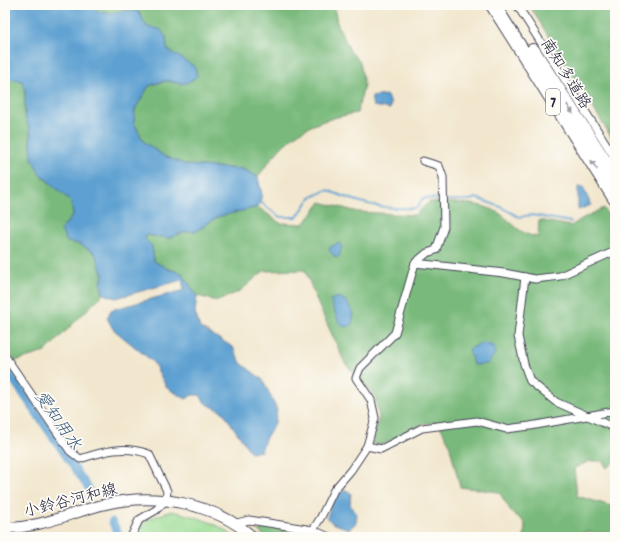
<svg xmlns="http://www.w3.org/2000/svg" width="620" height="542" font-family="Dekko,'Klee One',sans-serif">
	<rect width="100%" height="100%" fill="#fdfcf7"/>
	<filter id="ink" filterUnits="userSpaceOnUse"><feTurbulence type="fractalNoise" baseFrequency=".025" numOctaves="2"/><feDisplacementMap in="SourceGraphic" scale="8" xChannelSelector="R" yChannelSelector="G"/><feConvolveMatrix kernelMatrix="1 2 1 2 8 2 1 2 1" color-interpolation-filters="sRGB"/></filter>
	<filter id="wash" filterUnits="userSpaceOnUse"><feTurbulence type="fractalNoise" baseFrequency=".012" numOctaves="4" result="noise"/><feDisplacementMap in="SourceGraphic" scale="16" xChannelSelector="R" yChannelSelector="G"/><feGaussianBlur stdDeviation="0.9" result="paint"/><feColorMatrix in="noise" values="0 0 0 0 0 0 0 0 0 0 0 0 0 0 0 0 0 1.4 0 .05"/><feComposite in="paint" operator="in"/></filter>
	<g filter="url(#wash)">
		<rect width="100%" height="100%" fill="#f2e7ce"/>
		<path fill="#97da91" stroke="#5c7e66" d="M171,511c22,5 45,10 63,26h-95l-1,-5 8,-12z"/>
		<g fill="#79ba7b" stroke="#4e6e5b">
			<path d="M89,5h245l3,18 13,28 10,11 4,23 -7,28c-51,9 -70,22 -99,64l-15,-8 -57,-4 -22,-9 -20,-14 -10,-19 1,-14 14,-23 17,-5 15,3 -14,-35 -1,-12 -19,-10 -8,-15c-21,-5 -31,9 -50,-7z"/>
			<path d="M529,5h86v138z"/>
			<path d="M5,78l17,3 3,8v27l5,14v13l9,31 32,26 2,15 -6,7v20l12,2 16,9 8,22 -2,9 2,10 -58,58 -30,9 -10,-19z"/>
			<path d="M321,202l37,10 57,3 14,-13c22,1 51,-1 70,11 15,10 20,22 39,24l1,-17 32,6 12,-8 21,-10 11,20v233l-8,7 -5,-7h-12l-16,7 3,28 38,11v27l-27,-2 -20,5h-44l1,-14 -14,-12 -12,-19 -39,-5 -11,-44 -11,-21 -15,2 -41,21 -10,-1 7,-27 -4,-20 -30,-34 -27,-59 -13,-34 -41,1 -24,20 -22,10 -21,-5 -15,-23 -14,-4 -14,-8 -2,-15 -7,-6 1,-5 23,3 15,-6 13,-1 19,-14 42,-10 22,16 24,1z"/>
			<path d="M265,526l52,11h-53l-5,-6z"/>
		</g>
		<g fill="#5da0d1" stroke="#406186">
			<path d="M5,5h84c19,16 29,2 50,7l8,15 13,2 6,8 1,12 28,18 2,9c-12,11 -16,7 -29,5 -6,0 -14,3 -19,5l-14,23 -1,14 10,19 20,14 22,9 57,4 15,8 4,18 -4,12 -41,10 -20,14 -13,1 -15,6 -23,-3 -1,4 7,7 2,15 14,8 14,4 15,23 -2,16 5,16 33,19 8,16 22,17 14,30 -2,13 -10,16 -4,12 -10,2 -28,-41 -18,-9 -5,-8h-8l-6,4 -19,-11 -14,-26 -40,-33 -6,-11 4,-8 73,-20 -2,-10 -66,18 -13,-4 -2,-10 2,-9 -8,-22 -16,-9 -12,-2 -6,-12 12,-15 -2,-14 -32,-28 -7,-15 -2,-28 -5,-14v-27l-3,-8 -17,-3z"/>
			<path d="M386,95l5,8 -1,6 -17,-3 -2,-9z"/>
			<path d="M578,187h5l8,18 -13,5z"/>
			<path d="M339,243l3,4 -3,9 -3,2 -7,-8 1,-3z"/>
			<path d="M339,297l7,4 8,12 -2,12 -6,2 -6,-2 -10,-25z"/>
			<path d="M482,343l12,3 1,7 -7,11 -15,1 -4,-16z"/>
			<path d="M346,490l5,3 -1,12 7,9 -1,9 -7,6 -17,-6 -5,-6c4,-12 6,-23 19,-27z"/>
		</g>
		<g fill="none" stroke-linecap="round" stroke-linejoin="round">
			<g stroke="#5da0d1" stroke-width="2">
				<path d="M447,200h23l6,-2 25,9 18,10 13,-2 39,7"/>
				<path d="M260,202l20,15h17l13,-19 17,-8c32,13 54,20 90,18l6,-10 16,1"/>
			</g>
			<g stroke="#5da0d1" stroke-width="8">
				<path d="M5,368l84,121"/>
				<path d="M112,522l9,15"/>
			</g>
		</g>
	</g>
	<g filter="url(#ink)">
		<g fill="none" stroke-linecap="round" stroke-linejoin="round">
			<g stroke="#414051" stroke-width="9">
				<g id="minor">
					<path d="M517,5l98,153"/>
					<path d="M415,263l89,10 31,6 25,-3 55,-25"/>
					<path d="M525,277l-7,59 6,28 6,17 26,21 59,26"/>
					<path d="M5,356l65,95 10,8c24,-8 44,-14 69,-5l18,37 -1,9 -10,10 -17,10 -8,17"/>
					<path d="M367,446l14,3 41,-21 55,-7 29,8 24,-3 85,-15"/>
					<path d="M233,524l16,-4 64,10 16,7"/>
					<path d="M313,530l8,-13 13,-27 17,-20 16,-24 8,-28 -4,-18 -15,-22 4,-10 35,-35 20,-70 12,-10 9,-3 8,-23 -1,-50 -4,-11 -16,-5"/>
				</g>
			</g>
			<g stroke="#414051" stroke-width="12">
				<path id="secondary" d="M5,528c36,0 67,-16 101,-24 49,-12 108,-1 147,33"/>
			</g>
			<g stroke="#414051" stroke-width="16">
				<g id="motorway">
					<path d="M493,5l122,193"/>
					<path d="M533,51l82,127"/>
				</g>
			</g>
			<use href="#minor" stroke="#fff" stroke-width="7"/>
			<use href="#secondary" stroke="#fff" stroke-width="10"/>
			<use href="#motorway" stroke="#fff" stroke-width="14"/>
		</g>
		<defs><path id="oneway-solid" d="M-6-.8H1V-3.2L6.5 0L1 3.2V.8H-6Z"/></defs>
		<g fill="#9c9ca7">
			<use href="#oneway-solid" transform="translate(570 109) rotate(57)"/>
			<use href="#oneway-solid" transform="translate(594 165) rotate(-123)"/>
		</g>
	</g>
	<g text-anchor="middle" stroke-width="3.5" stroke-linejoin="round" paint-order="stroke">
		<rect fill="#fdfcf7" stroke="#646373" stroke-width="1" x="546" y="89" width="14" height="26" rx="3"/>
		<g font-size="15" font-weight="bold" fill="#22223b">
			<text x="553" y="107">7</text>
		</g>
		<g font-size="16" fill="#22223b" stroke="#fdfcf7">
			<text transform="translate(567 73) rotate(58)" y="6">南知多道路</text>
			<text transform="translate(70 499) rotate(-14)" y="6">小鈴谷河和線</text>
		</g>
		<g font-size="17" font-style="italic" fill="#3d5b7e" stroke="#fdfcf7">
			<text transform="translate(59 420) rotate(55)" y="6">愛知用水</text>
		</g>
	</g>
	<rect width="620" height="542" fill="none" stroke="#fdfcf7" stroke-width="20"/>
</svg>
